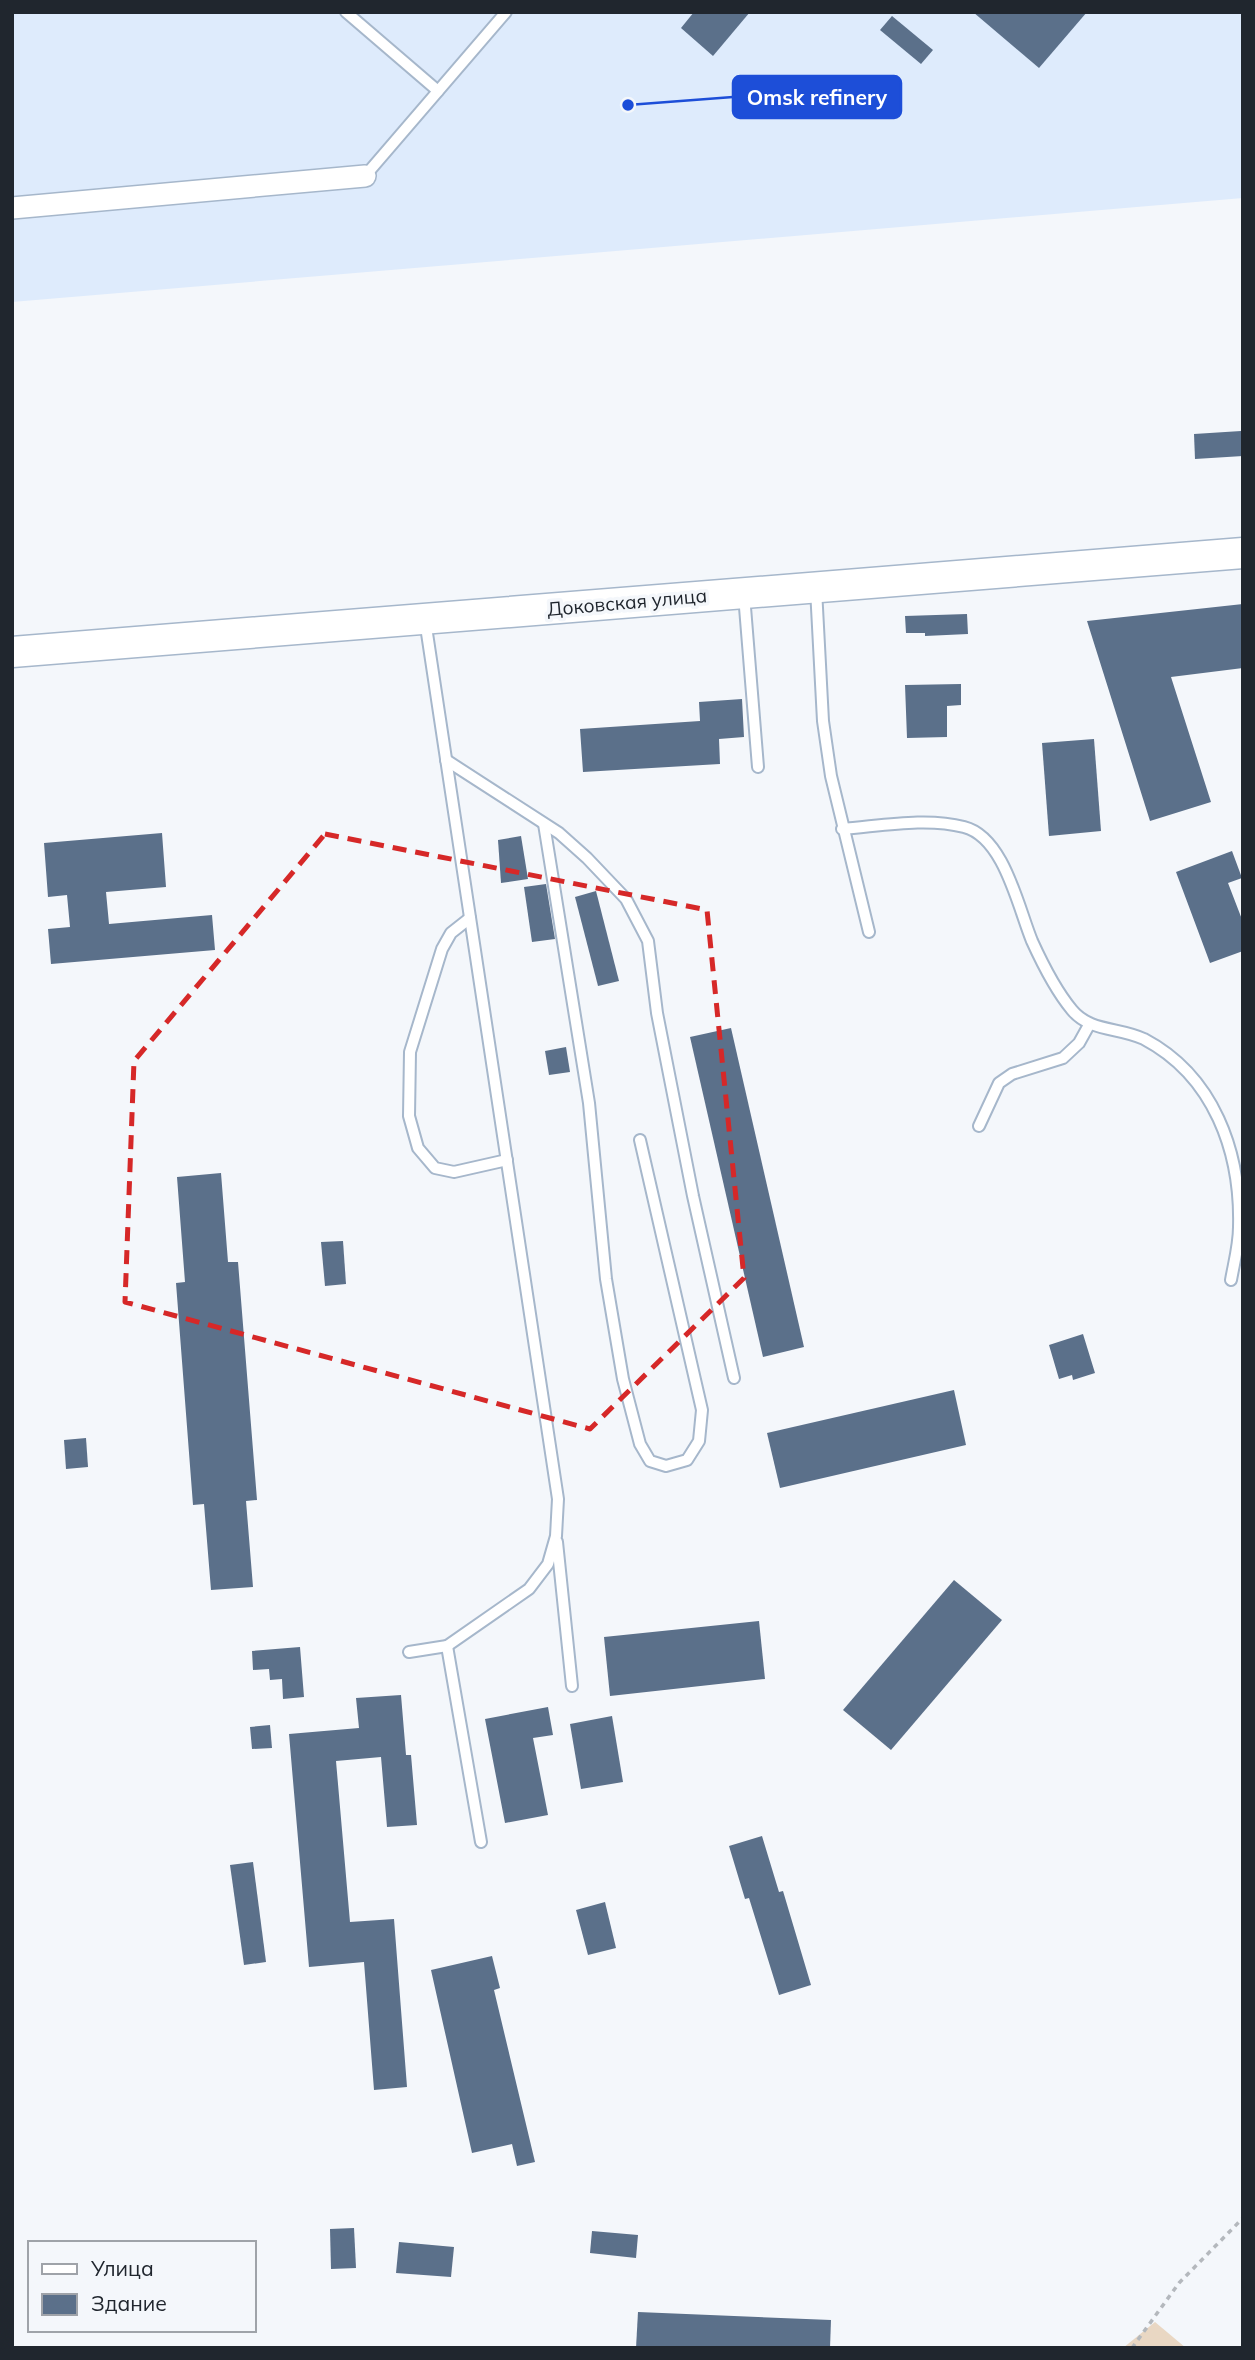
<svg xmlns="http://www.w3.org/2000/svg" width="1255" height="2360" font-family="Mulish,sans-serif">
	<rect width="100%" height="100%" fill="#f4f7fb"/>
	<path fill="#deebfc" d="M12,12h1231v186l-1231,104z"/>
	<path fill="#e9d7c3" d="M1155,2322l31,26h-63z"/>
	<g fill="#5b708a">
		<path d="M694,12h56l-37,44 -32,-28z"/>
		<path d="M973,12h114l-48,56z"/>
		<path d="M892,16l41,34 -12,14 -41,-34z"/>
		<path d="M1241,431l2,25 -48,3 -1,-25z"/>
		<path d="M1243,604v64l-72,9 40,125 -61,19 -63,-200z"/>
		<path d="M967,614l1,20 -43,2v-3h-19l-1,-17z"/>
		<path d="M961,684v21l-14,1v31l-40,1 -2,-53z"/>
		<path d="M742,699l2,38 -25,2 1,25 -137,8 -3,-43 120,-8 -1,-19z"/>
		<path d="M1094,739l7,92 -52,5 -7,-93z"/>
		<path d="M162,833l4,54 -60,5 3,32 103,-9 3,35 -164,14 -3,-35 22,-2 -3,-32 -19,2 -4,-54z"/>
		<path d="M521,836l7,43 -27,4 -3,-43z"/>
		<path d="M1232,851l10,27 -14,5 15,39v29l-33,12 -34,-91z"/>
		<path d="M546,884l9,55 -23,3 -8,-55z"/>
		<path d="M596,891l23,90 -21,5 -23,-89z"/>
		<path d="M731,1028l73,319 -41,10 -73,-320z"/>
		<path d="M566,1047l4,25 -21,3 -4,-24z"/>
		<path d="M221,1173l7,89h10l19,238 -11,1 7,86 -42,3 -7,-86 -11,1 -17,-222 9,-1 -8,-105z"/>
		<path d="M343,1241l3,43 -21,2 -4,-44z"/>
		<path d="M1083,1334l12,39 -22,7 -1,-5 -13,4 -10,-34z"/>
		<path d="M954,1390l12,55 -186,43 -13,-55z"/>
		<path d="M86,1438l2,29 -22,2 -2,-29z"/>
		<path d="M954,1580l48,40 -111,130 -48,-40z"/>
		<path d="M759,1621l6,58 -155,17 -6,-59z"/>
		<path d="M300,1647l4,50 -21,2 -1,-20 -12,1 -1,-11 -16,1 -1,-19z"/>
		<path d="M401,1695l5,60h5l6,70 -30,2 -6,-70 -45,4 14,161 44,-3 13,168 -33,3 -10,-128 -55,5 -20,-233 70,-6 -3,-30z"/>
		<path d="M548,1707l5,28 -20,3 15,77 -43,8 -20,-104z"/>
		<path d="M612,1716l11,66 -42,7 -11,-65z"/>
		<path d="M270,1725l2,23 -20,1 -2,-22z"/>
		<path d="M762,1836l17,56 4,-1 28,94 -32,10 -30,-97 -4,1 -16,-53z"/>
		<path d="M253,1862l13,100 -22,3 -14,-100z"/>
		<path d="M605,1902l11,46 -28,7 -12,-45z"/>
		<path d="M492,1956l8,32 -6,2 41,172 -18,4 -5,-22 -40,9 -41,-183z"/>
		<path d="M354,2228l2,40 -25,1 -1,-40z"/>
		<path d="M592,2231l46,4 -2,23 -46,-5z"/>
		<path d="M399,2242l55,5 -3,30 -55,-4z"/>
		<path d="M638,2312l193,8 -1,28h-194z"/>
	</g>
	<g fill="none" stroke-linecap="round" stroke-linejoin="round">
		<g stroke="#a6b7cb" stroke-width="14">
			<g id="lane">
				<path d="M346,12l92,79"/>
				<path d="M365,176l141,-164"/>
				<path d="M816,589l7,132 8,55 38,156"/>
				<path d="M744,595l14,172"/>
				<path d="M446,760l113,73 28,25 39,41 22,42 9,72 36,183 41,182"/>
				<path d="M544,824l45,279 17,176 17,100 17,65 10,17 16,5 21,-6 12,-19 3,-31 -62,-270"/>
				<path d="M842,829c39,-3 84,-12 122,-2 40,10 54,80 68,114 10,22 25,51 40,69 18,22 47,17 72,29 70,37 97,113 95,188 0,18 -5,36 -8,53"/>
				<path d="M470,918l-19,15 -9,16 -32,103 -1,64 9,32 17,20 19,4 53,-12"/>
				<path d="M979,1126l20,-43 13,-9 51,-16 16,-15 10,-18"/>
				<path d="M557,1542l15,144"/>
				<path d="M447,1646l34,196"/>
				<path d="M409,1652l38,-6 82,-57 19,-25 8,-28 2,-37 -133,-879"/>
			</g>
		</g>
		<g stroke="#a6b7cb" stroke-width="24">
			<path id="street" d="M12,208l353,-32"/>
		</g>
		<g stroke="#a6b7cb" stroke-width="33">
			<path id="secondary" d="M12,652l1231,-99"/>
		</g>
		<path stroke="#b4b8bd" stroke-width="3.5" stroke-dasharray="5 5" stroke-linecap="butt" d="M1132,2348l47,-65 64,-65"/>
		<use href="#lane" stroke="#fff" stroke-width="10"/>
		<use href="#street" stroke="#fff" stroke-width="21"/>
		<use href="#secondary" stroke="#fff" stroke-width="30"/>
	</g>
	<path fill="none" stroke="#d62828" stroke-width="5" stroke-dasharray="14 9" stroke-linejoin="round" d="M325,834l382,76 37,368 -154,151 -465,-127 9,-241z"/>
	<g text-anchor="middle" stroke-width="7" stroke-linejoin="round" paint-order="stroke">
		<g font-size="19" fill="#20262e" stroke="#f4f7fb">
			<text transform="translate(627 602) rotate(-5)" y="7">Доковская улица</text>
		</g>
	</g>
	<path fill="none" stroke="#1d4ed8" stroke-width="2.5" d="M628 105L733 97"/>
	<circle fill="#1d4ed8" stroke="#f4f7fb" stroke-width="2.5" cx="628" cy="105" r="7"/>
	<rect fill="#1d4ed8" stroke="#1d4ed8" stroke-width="2.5" x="733" y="76" width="168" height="42" rx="7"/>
	<g font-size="21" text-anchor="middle" font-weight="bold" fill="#fff">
		<text x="817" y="105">Omsk refinery</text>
	</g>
	<rect width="1255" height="2360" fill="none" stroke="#20262e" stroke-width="28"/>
	<rect x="28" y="2241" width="228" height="91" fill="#f4f7fb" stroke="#9fa3a9" stroke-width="2"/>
	<rect x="42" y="2264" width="35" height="10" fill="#ffffff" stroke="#9fa3a9" stroke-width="2"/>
	<text x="91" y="2276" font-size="21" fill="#20262e">Улица</text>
	<rect x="42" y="2294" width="35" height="21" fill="#5b708a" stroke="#9fa3a9" stroke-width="2"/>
	<text x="91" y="2311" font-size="21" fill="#20262e">Здание</text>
</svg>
